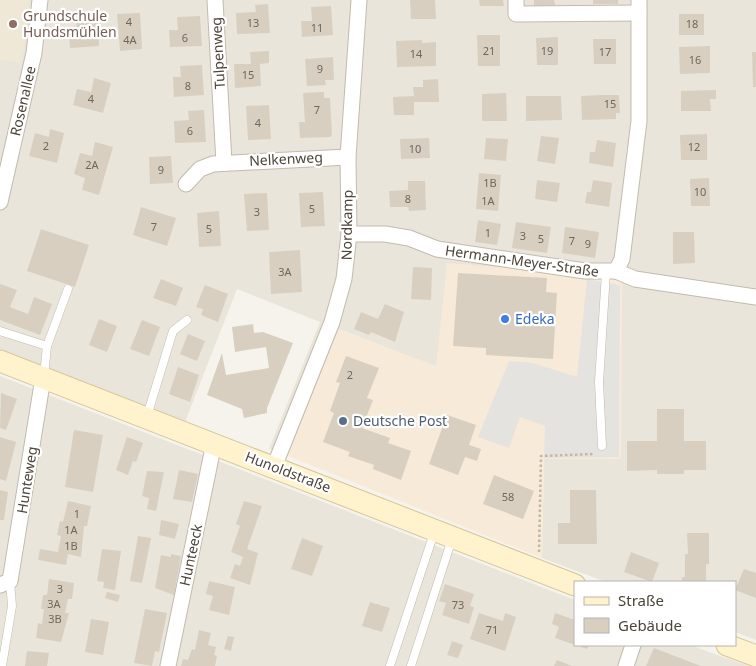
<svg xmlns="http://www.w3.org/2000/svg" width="756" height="666" font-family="'Noto Sans',sans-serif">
	<rect width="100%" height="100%" fill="#f6f3ec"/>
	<g fill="#eae5da">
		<path d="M0,0h756v640l-21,-8v-50h-129l-64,-24 2,-99 77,-1 -185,-91 -97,-38 -51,127 -19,-7 51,-127 -83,-33 -52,133 -185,-70z"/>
		<path d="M0,376l575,224v45h51l-8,21h-618z"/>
		<path d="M641,645h49l58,21h-114z"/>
	</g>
	<path fill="#f7ead8" d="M447,263l142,12 33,6 -1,178h-77l-2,99 -254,-102 51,-127 97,37z"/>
	<path fill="#efe8d6" d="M0,0h29l-5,48 -4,15 -20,-4z"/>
	<path fill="#e5e3e0" d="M587,279l33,6 -1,172 -75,1 1,-32 -25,-9 -11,31 -31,-11 31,-76 24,2 44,14z"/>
	<g fill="#d8cfc1">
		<path d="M410,0h25l1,19h-25z"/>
		<path d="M479,0h24l1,6h-24z"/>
		<path d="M534,0h20l1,5 -21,1z"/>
		<rect x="593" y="0" width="25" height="4"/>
		<path d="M268,4l2,29 -33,1 -1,-21 20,-1 -1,-7z"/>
		<path d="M331,6l2,29 -31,2 -1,-16h11l-1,-14z"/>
		<path d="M140,13l2,36 -22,2 -3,-37z"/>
		<rect x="679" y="14" width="25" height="21"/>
		<path d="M200,16l2,30 -32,1 -1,-17h9l-1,-13z"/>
		<path d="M98,17l1,29 -29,2 -1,-14h8l-1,-16z"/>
		<path d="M477,35h23v31h-22z"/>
		<path d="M558,37v28h-21l-1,-27z"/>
		<path d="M593,39h23v25h-22z"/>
		<path d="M422,40v3l14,-1v24l-39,1 -1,-26z"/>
		<path d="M710,46v27l-30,1 -1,-27z"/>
		<path d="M269,51v12l-9,1 1,22 -26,2 -1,-24h17l-1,-12z"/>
		<path d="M752,52h4v35h-3z"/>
		<path d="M333,57l1,23h-9l1,5 -19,1 -2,-27z"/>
		<path d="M202,65l2,30 -30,2 -1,-20h8l-1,-11z"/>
		<path d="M94,78l17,5 -8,30 -30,-8 4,-16 14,3z"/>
		<path d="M438,79l1,23h-25v13h-20l-1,-18 21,-1 -1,-9h10v-7z"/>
		<path d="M716,90v9h-6l1,12h-30v-20z"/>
		<path d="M324,92v6h6l2,37 -2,2 -30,1 -1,-16h6l-2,-29z"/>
		<path d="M506,93l1,28h-25v-27z"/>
		<path d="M600,95h19l1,18h-4v6l-34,1 -1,-24z"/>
		<path d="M526,96h35l1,24 -36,1z"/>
		<path d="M269,105l2,34 -23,1 -2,-34z"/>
		<path d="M204,110l2,32 -31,1 -1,-22 15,-1 -1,-9z"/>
		<path d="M50,129l14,4 -7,30 -28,-7 6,-23 14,4z"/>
		<path d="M707,134v26h-26l-1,-25z"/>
		<path d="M541,136l18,2 -4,26 -18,-3z"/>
		<path d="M429,138l1,20 -29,1 -1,-20z"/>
		<path d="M486,138l22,1 -2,22 -22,-2z"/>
		<path d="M597,140l19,3 -3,24 -24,-4 1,-11h5z"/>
		<path d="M95,142l18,5 -14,48 -17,-5 3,-12 -11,-4 6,-21 12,3z"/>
		<path d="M171,156l2,27 -23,1 -1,-27z"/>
		<path d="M479,173l22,2 -3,36 -22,-2z"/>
		<path d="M709,178l1,28h-19l-1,-27z"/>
		<path d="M537,180l23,3 -3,19 -22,-3z"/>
		<path d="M593,180l19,3 -3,24 -24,-4 2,-11h4z"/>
		<path d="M408,181h17l1,29 -17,1 -1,-4h-18l-1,-16 19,-1z"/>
		<path d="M323,192l2,34 -24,1 -2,-34z"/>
		<path d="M267,193l2,37 -22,1 -3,-37z"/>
		<path d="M141,207l35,11 -9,28 -34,-11z"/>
		<path d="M219,211l2,35 -22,1 -2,-34z"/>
		<path d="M478,220l23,4 -4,21 -22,-3z"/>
		<path d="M516,222l35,5 -4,26 -35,-5z"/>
		<path d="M565,227l34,5 -4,26 -33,-5z"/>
		<path d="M41,229l48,16 -14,42 -48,-16z"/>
		<path d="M673,232h21l1,31 -22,1z"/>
		<path d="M300,250l2,42 -31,2 -2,-42z"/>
		<path d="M413,267l19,1 -1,32 -20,-1z"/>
		<path d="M458,273l89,5 -1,14 11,1 -4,66 -67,-4v-7l-33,-2z"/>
		<path d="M161,279l22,9 -7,18 -23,-8z"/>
		<path d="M0,284l17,6 -7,17 18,7 6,-17 18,7 -12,31 -40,-15z"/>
		<path d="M205,285l23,9 -10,28 -17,-7 2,-6 -7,-2z"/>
		<path d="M385,304l19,8 -9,30 -24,-10 -2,3 -15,-6 7,-17 17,7z"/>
		<path d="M99,319l18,7 -10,26 -18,-7z"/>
		<path d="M142,320l18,7 -11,29 -19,-7z"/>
		<path d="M253,324l1,9 9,-1 30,11 -26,65v5l-23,5 -2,-9 -35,-14 15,-42 4,22 43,-7 -3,-21 -31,5 -3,-25z"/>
		<path d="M188,334l17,7 -8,20 -17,-7z"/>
		<path d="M346,356l33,12 -12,30 6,2 -11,28 28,10 -2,5 23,8 -10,29 -28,-11 1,-4 -26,-9 2,-4 -27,-10 11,-29 -4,-2 10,-28 -4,-1z"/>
		<path d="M178,367l21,8 -9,27 -21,-8z"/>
		<path d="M1,393l16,6 -11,31 -6,-2z"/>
		<path d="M657,409h27v32h22v29h-22v4h-27v-4l-30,1v-30h30z"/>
		<path d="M447,415l29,10 -7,20 12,4 -4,12 -12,-4 -7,18 -29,-11z"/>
		<path d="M74,430l29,5 -10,57 -28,-5z"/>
		<path d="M0,437l16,5 -10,39 -6,-2z"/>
		<path d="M127,437l16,6 -7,19 -3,-1 -5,14 -12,-5z"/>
		<path d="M179,470l19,4 -6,28 -19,-3z"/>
		<path d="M147,471l17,1 -8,39 -9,-2 2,-11 -7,-2z"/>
		<path d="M494,475l40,16 -11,28 -40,-15z"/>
		<path d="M0,490l8,2 -4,28h-4z"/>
		<path d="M570,490h26l1,54h-39v-21h12z"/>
		<path d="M68,501l23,5 -4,20h-3l-3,31 -13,-3 -2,11 -28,-5 2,-11 18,3 3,-16 -4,-1 3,-14 3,1z"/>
		<path d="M244,501l18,5 -15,43 11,4 -8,32 -20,-7 5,-14 5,2 3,-9 -12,-5 9,-26 -4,-2z"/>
		<path d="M161,520l18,4 -4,15 -16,-4z"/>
		<path d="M687,533h22v31h-3v18h-24v-5h3v-23h3z"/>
		<path d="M138,536l13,2 -9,45 -12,-2z"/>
		<path d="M302,538l21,8 -11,30 -21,-7z"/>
		<path d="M102,549l19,2 -6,39 -12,-2 1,-6 -7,-1z"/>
		<path d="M631,552l28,11 -7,19 -28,-10z"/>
		<path d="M171,554l10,2 -7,39 -19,-7 6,-33 10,2z"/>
		<path d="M744,569l12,4v25l-21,-8z"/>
		<path d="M49,579l25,4 -2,16h-4l-3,14h4l-8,29 -25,-4 2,-15 4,1 2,-15h-3l2,-14h4z"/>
		<path d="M209,581l26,6 -6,28 -20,-5 4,-14 -7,-2z"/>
		<path d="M445,584l29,10 -4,12 4,1 -5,17 -27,-9 4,-12 -7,-2z"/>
		<path d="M107,592l13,3 -2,7 -13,-4z"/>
		<path d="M370,602l20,6 -8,24 -20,-6z"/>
		<path d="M145,609l22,4 -8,39 -4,-1 -3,15 -18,-3z"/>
		<path d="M479,613l24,8 2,-8 11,4 -11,34 -35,-12z"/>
		<path d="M555,613l20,7v25l-20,-7 4,-11 -7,-3z"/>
		<path d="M91,619l18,3 -6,33 -18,-3z"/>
		<path d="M199,630l12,3 -3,12 8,2 -2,8 3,1 -2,10h-34l2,-7 5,1 4,-11 3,1z"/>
		<path d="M228,636l6,1 -3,14 -7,-2z"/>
		<path d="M452,641l11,4 -5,13 -11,-3z"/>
		<path d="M576,645h13l-2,4z"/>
		<path d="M654,648l47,18h-55z"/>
		<path d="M27,651l22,2 -2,13h-22z"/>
		<path d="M557,660l15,6h-18z"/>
	</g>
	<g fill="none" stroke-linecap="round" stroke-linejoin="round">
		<g stroke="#c2bbae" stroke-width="9">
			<g id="lane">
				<path d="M0,331l47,15"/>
				<path d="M44,376l3,-30 21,-57"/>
				<path d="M147,416l26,-85 14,-11"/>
				<path d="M602,446l-3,-64 7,-109"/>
				<path d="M2,666l10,-60 -2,-25"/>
				<path d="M390,666l44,-133"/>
				<path d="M411,666l41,-127"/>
			</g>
		</g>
		<g stroke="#c2bbae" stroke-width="17">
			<g id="street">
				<path d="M215,0l9,163"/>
				<path d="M516,0v14l123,-1"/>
				<path d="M186,184l14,-15 13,-5 135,-7"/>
				<path d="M0,202l34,-149 6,-53"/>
				<path d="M349,234h36l24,4 28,11 148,22h31l6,-12 17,-138v-121"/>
				<path d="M616,271l19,8 121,18"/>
				<path d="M274,467l58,-145 12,-43 5,-45 -1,-77 11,-157"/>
				<path d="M0,585l10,-4 33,-203"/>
				<path d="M168,666l46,-223"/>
				<path d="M626,666l7,-21"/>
			</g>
		</g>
		<g stroke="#d6c79b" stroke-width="23">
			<g id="secondary">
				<path d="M0,361l575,224"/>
				<path d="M727,645l29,11"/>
			</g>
		</g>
		<path stroke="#c4b79f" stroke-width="2.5" stroke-dasharray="2.5 2.5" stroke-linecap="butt" d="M539,552l2,-96 53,-2"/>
		<use href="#lane" stroke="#fff" stroke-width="8"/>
		<use href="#street" stroke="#fff" stroke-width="15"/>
		<use href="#secondary" stroke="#fff3cd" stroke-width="21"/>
	</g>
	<circle fill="#8d6e63" stroke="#fff" stroke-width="2" cx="13" cy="24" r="5"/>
	<circle fill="#3f7fe0" stroke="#fff" stroke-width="2" cx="505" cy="319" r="5"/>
	<circle fill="#5c6f8a" stroke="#fff" stroke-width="2" cx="343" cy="421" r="5"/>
	<g text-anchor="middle" stroke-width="4.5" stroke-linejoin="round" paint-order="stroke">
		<g font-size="11" fill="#6e675b">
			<text x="129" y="26">4</text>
			<text x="253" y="27">13</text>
			<text x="692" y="28">18</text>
			<text x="317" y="32">11</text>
			<text x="185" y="42">6</text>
			<text x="130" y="44">4A</text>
			<text x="489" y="55">21</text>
			<text x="547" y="55">19</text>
			<text x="605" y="56">17</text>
			<text x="416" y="58">14</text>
			<text x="695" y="64">16</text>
			<text x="320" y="73">9</text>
			<text x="248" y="79">15</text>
			<text x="188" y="90">8</text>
			<text x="91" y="103">4</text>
			<text x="610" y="108">15</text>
			<text x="317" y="114">7</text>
			<text x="258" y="127">4</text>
			<text x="190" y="135">6</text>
			<text x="46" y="150">2</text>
			<text x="694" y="151">12</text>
			<text x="415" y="153">10</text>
			<text x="92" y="169">2A</text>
			<text x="161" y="174">9</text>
			<text x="490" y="187">1B</text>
			<text x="700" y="196">10</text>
			<text x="408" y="203">8</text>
			<text x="488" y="205">1A</text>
			<text x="312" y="213">5</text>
			<text x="257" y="216">3</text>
			<text x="154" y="231">7</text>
			<text x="209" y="233">5</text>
			<text x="488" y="237">1</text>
			<text x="523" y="240">3</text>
			<text x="541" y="243">5</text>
			<text x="572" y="245">7</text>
			<text x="588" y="248">9</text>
			<text x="285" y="276">3A</text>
			<text x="350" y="379">2</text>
			<text x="508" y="501">58</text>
			<text x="77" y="518">1</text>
			<text x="71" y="534">1A</text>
			<text x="71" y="550">1B</text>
			<text x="60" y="593">3</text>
			<text x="54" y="608">3A</text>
			<text x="458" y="609">73</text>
			<text x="55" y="623">3B</text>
			<text x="492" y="634">71</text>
		</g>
		<g font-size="14" fill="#785e54" stroke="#fff" text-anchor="start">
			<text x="23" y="21">Grundschule<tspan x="23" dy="16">Hundsmühlen</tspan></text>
		</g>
		<g font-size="14" fill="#4b4439" stroke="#fff">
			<text transform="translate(218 53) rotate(-93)" y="5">Tulpenweg</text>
			<text transform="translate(23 101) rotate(-77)" y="5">Rosenallee</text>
			<text transform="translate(286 159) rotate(-3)" y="5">Nelkenweg</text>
			<text transform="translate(347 225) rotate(-89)" y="5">Nordkamp</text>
			<text transform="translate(522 261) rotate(8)" y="5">Hermann-Meyer-Straße</text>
			<text transform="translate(288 472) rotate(21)" y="5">Hunoldstraße</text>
			<text transform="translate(27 480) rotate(-81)" y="5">Hunteweg</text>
			<text transform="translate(191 555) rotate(-78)" y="5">Hunteeck</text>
		</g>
		<g font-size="14" fill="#366cbe" stroke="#fff" text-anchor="start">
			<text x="515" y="324">Edeka</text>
		</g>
		<g font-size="14" fill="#4e5e75" stroke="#fff" text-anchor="start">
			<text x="353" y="426">Deutsche Post</text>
		</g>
	</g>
	<rect x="574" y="581" width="162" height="65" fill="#ffffff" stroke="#b7b4b0"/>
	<rect x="584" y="597" width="25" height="8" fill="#fff3cd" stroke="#b7b4b0"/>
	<text x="618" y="606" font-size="15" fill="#4b4439">Straße</text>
	<rect x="584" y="618" width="25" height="15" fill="#d8cfc1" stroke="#b7b4b0"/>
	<text x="618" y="631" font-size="15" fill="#4b4439">Gebäude</text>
</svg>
